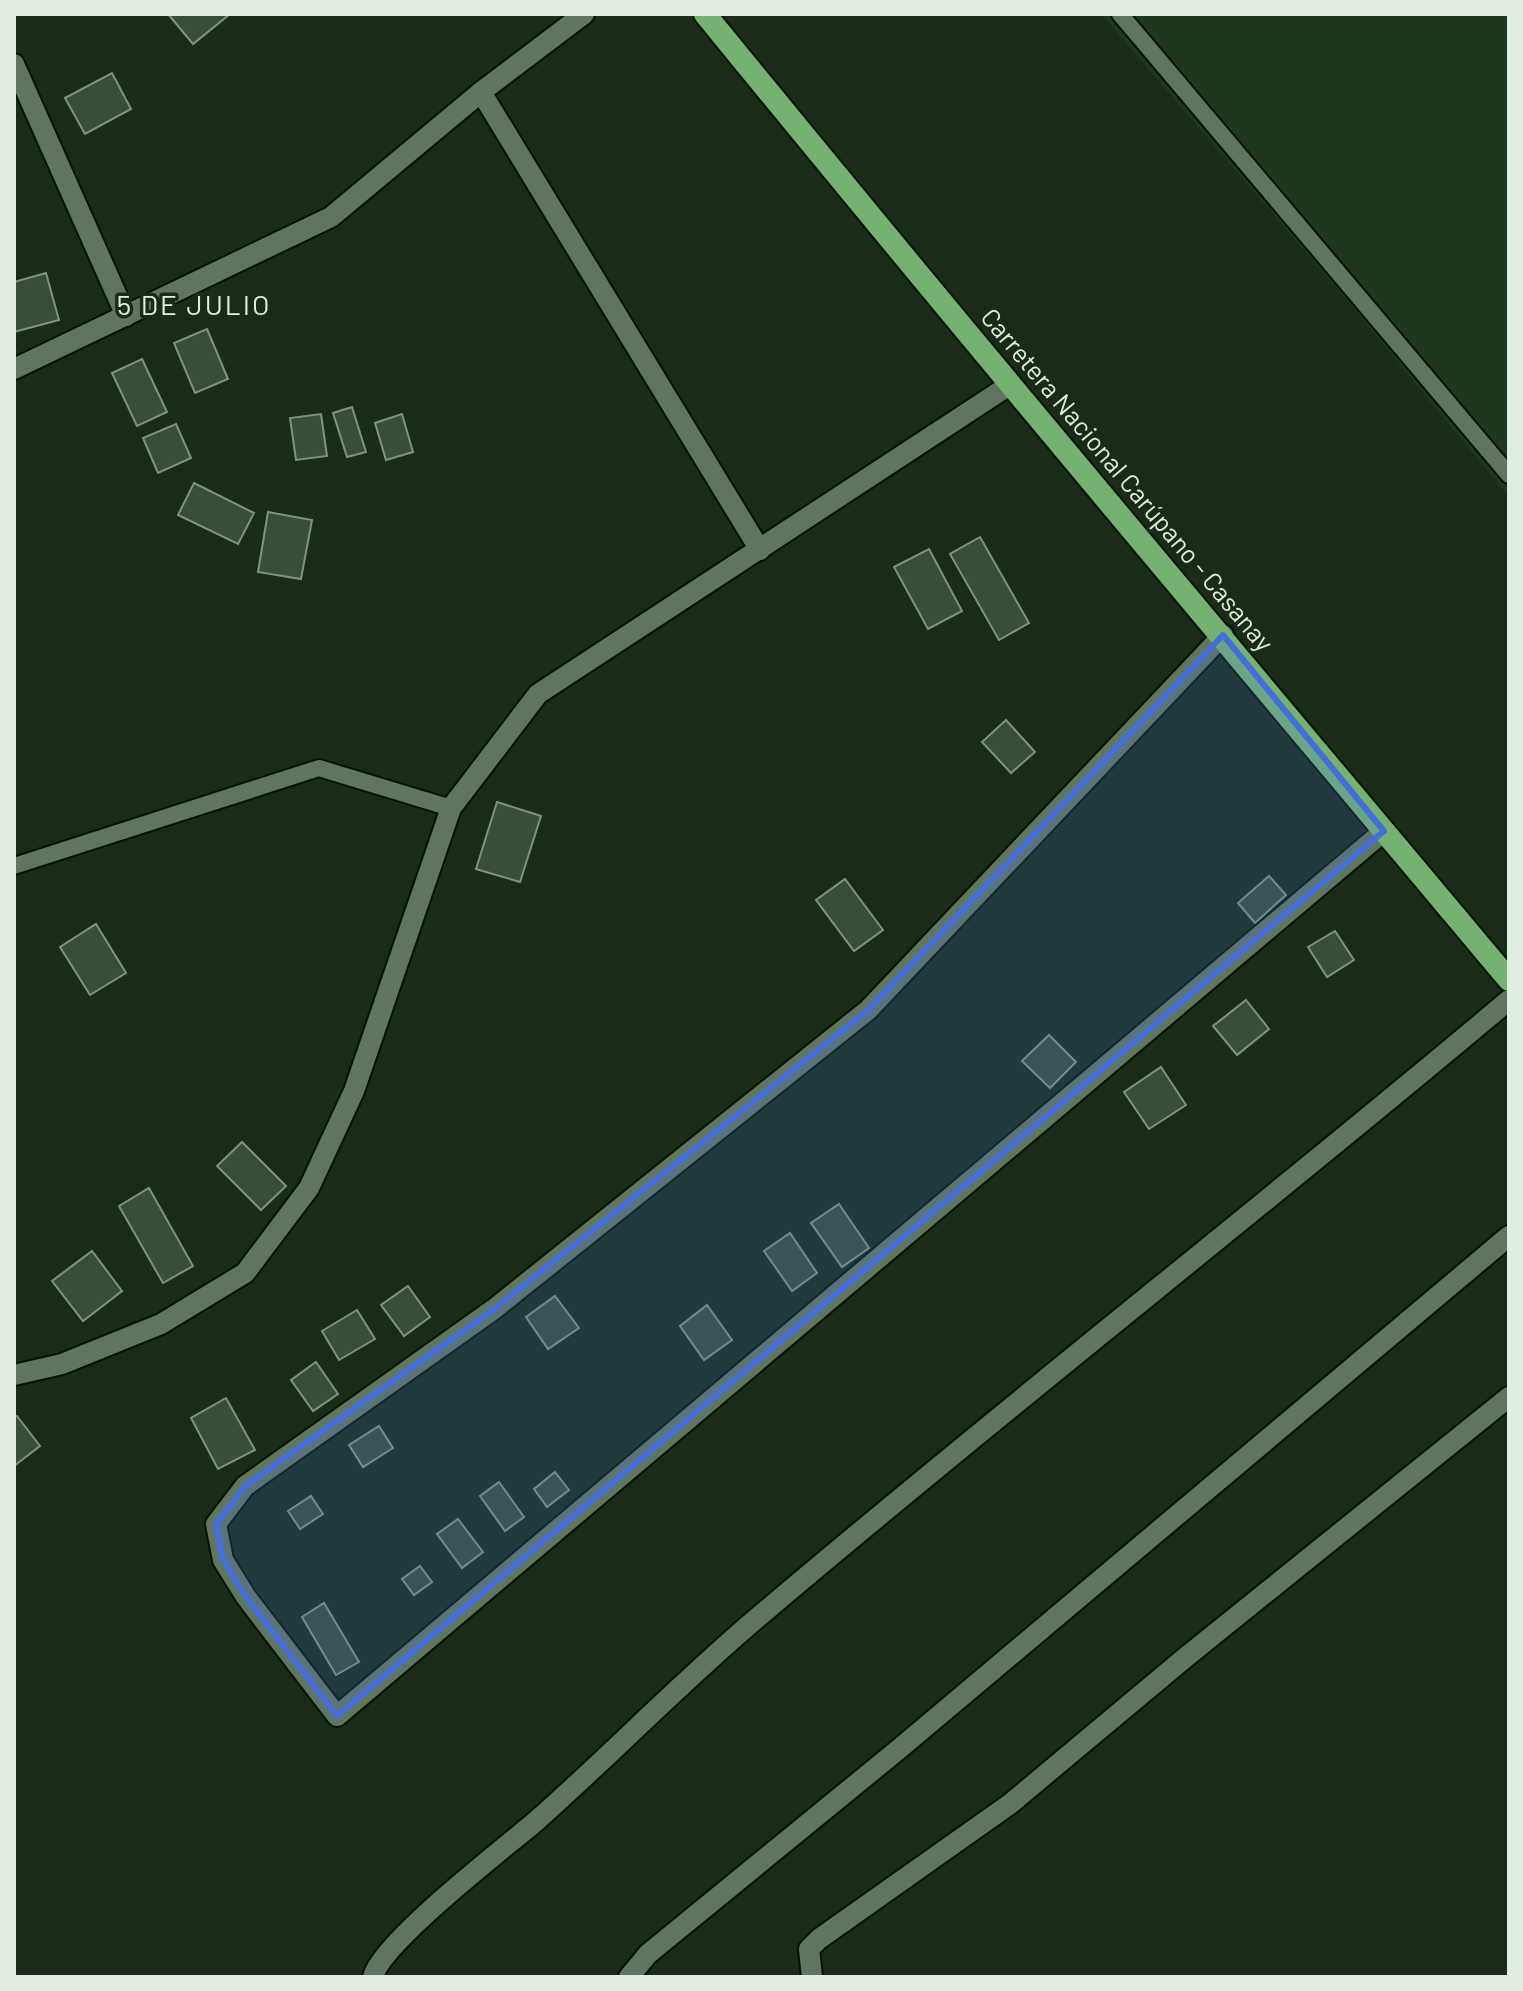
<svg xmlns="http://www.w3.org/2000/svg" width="1523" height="1991" font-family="Barlow,sans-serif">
	<rect width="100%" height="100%" fill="#1a2c18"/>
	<path fill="#1f371e" d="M1101,14h408v483l-168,-204z"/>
	<g fill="#3a4d38" stroke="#7e947c" stroke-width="2">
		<path d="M168,14h62l-37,30z"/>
		<path d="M112,73l19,36 -46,25 -20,-36z"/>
		<path d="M46,273l13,47 -45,12v-50z"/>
		<path d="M207,329l21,50 -33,14 -21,-50z"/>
		<path d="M142,359l25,53 -30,14 -25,-53z"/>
		<path d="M352,407l14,45 -19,5 -14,-44z"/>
		<path d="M321,414l6,42 -31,4 -6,-42z"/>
		<path d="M402,414l11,38 -27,8 -11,-37z"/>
		<path d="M176,424l15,34 -33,15 -15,-35z"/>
		<path d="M194,483l60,30 -16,31 -60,-29z"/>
		<path d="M268,512l44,8 -11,59 -43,-7z"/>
		<path d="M980,537l49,86 -30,17 -49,-86z"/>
		<path d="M929,549l33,62 -34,18 -34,-62z"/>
		<path d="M1006,720l29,32 -24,21 -29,-31z"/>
		<path d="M497,802l44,14 -21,66 -44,-13z"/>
		<path d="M1269,876l17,19 -31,28 -17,-20z"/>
		<path d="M845,879l38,51 -29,21 -38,-51z"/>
		<path d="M96,924l30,49 -36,22 -30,-48z"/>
		<path d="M1335,931l19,29 -27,17 -19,-30z"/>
		<path d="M1246,1000l23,29 -32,26 -24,-29z"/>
		<path d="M1049,1035l27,27 -26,26 -28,-27z"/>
		<path d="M1161,1067l25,38 -37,24 -25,-37z"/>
		<path d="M242,1142l44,44 -25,24 -44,-44z"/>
		<path d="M149,1188l44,78 -30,17 -44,-77z"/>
		<path d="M839,1204l30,44 -27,19 -31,-44z"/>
		<path d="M790,1233l27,40 -25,18 -28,-40z"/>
		<path d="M92,1251l30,40 -39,30 -31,-40z"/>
		<path d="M408,1286l22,31 -26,19 -23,-31z"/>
		<path d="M555,1296l24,32 -31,21 -22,-32z"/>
		<path d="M707,1305l25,35 -28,20 -24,-34z"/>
		<path d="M357,1310l18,29 -36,21 -17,-29z"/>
		<path d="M316,1362l22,32 -25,17 -22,-31z"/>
		<path d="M226,1398l29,52 -37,19 -27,-51z"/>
		<path d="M17,1416l23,30 -26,20v-48z"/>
		<path d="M379,1426l14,22 -30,19 -14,-22z"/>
		<path d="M555,1472l14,18 -22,17 -13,-18z"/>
		<path d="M499,1482l25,35 -19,14 -25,-35z"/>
		<path d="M311,1496l12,18 -23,15 -12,-18z"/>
		<path d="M458,1519l25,33 -21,16 -25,-34z"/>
		<path d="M420,1566l12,16 -18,13 -12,-16z"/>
		<path d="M324,1603l35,59 -23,13 -34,-58z"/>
	</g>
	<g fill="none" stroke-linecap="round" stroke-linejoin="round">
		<g stroke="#041404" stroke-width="20">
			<g id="service">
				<path d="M1120,14l389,461"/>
				<path d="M14,866l305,-98 132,40"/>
			</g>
		</g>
		<g stroke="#041404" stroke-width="24">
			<g id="minor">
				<path d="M14,64l112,252"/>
				<path d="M481,92l279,458"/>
				<path d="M14,369l317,-152 150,-125 103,-78"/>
				<path d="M1223,635l-355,375 -374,299 -249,177 -29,38 7,36 23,37 91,119 1047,-885"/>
				<path d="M14,1375l48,-11 99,-40 84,-51 64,-85 45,-97 97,-283 87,-114 470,-308"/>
				<path d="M373,1977c8,-34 129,-127 162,-155 77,-68 149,-143 228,-209 245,-208 500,-406 746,-613"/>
				<path d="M629,1977l19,-23 251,-205 610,-513"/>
				<path d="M812,1977l-3,-28 10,-10 191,-135 176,-147 323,-260"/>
			</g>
		</g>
		<g stroke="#041404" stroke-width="26">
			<path id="trunk" d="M705,14c265,325 535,645 804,966"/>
		</g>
		<use href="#service" stroke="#60755f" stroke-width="16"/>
		<use href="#minor" stroke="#60755f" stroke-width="20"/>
		<use href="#trunk" stroke="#75b272" stroke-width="22"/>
	</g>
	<path fill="#446eda" fill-opacity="0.2" stroke="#446eda" stroke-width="6" stroke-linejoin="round" d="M1223,635l161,196 -1047,885 -91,-119 -23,-37 -7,-36 29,-38 249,-177 374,-299z"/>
	<g text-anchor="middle" stroke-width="7" stroke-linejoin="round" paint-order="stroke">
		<g font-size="26" fill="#e1ede0" stroke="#1a2c18">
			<text transform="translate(1127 480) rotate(50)" y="9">Carretera Nacional Carúpano - Casanay</text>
		</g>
		<g font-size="28" letter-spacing="2" fill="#e1ede0" stroke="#1a2c18">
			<text x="194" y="315">5 DE JULIO</text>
		</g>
	</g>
	<rect width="1523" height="1991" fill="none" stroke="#e1ede0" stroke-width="32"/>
</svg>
